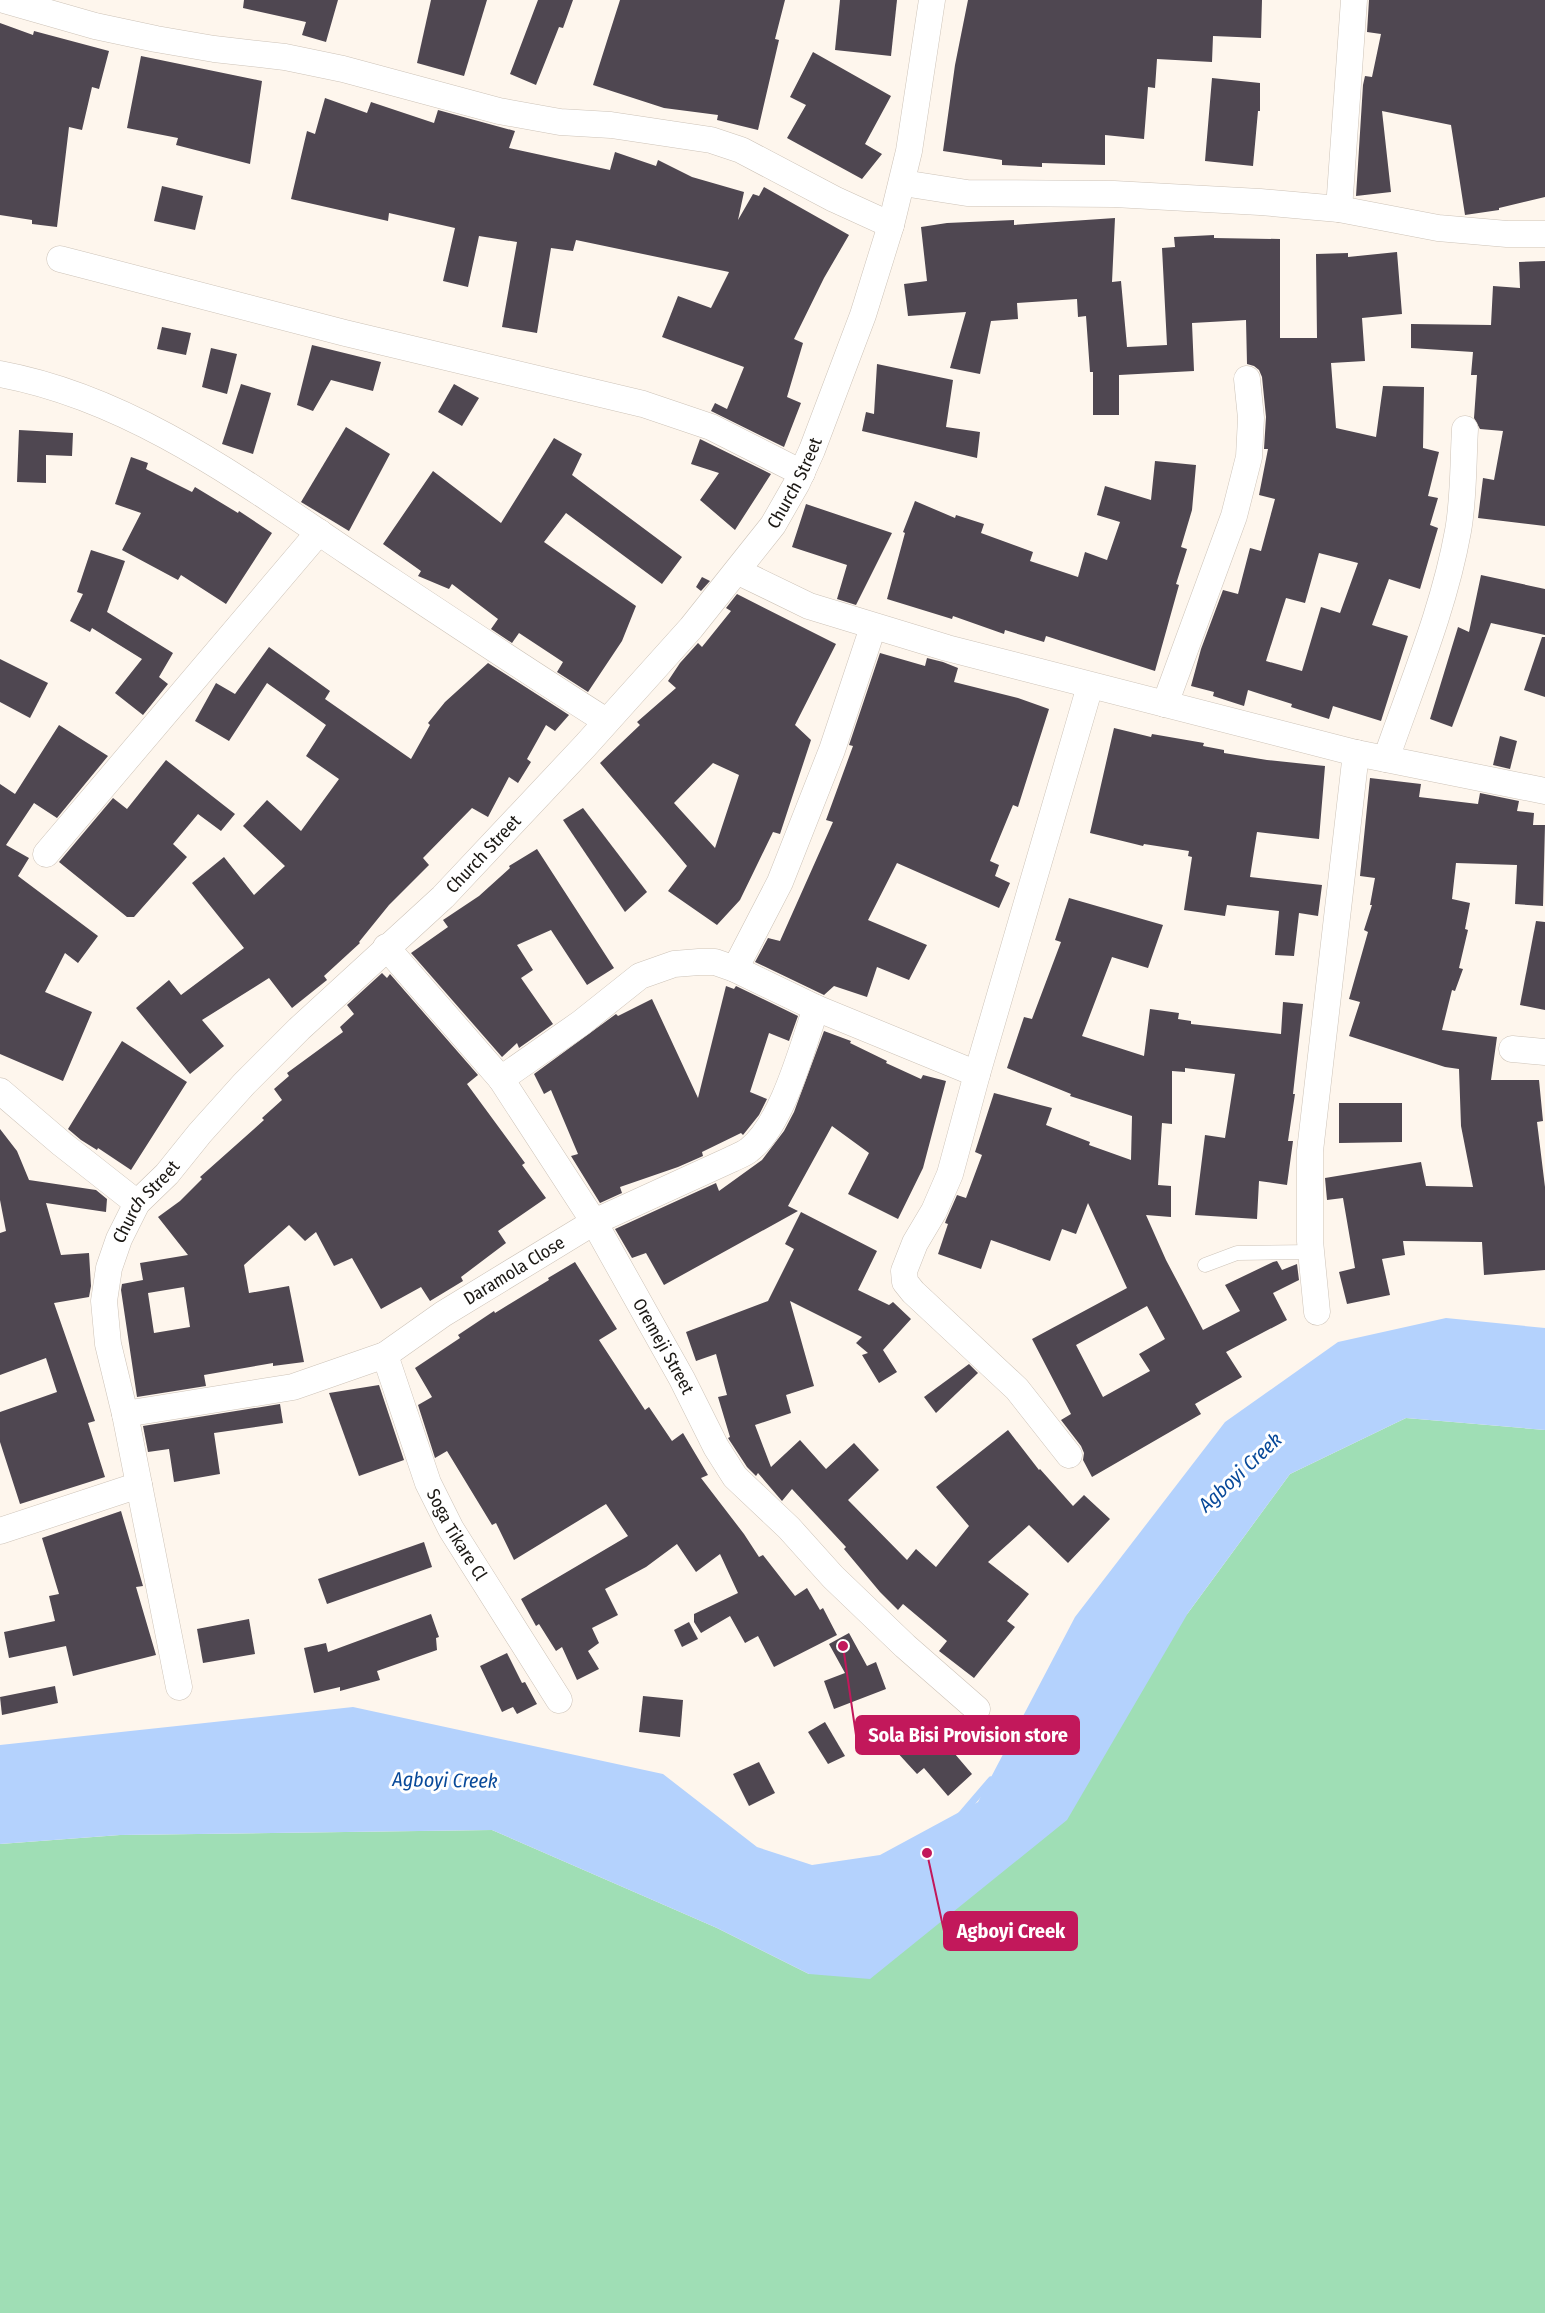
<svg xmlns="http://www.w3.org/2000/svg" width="1545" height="2313" font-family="'Fira Sans Condensed',sans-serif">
	<rect width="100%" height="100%" fill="#fef6ed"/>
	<path fill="#9fdeb5" d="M1406,1418l139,12v883h-1545v-469l120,-9 372,-5 225,98 92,46 379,-361 102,-139z"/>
	<path fill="#b4d2fd" d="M1446,1318l99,10v102l-139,-12 -116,56 -102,139 -121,207 -197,159 -61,-5 -92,-46 -225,-98 -372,5 -120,9v-99l353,-38 310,67 94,73 55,18 68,-10 98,-53 97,-185 150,-195 113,-80z"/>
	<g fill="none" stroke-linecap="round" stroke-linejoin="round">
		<path stroke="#b4d2fd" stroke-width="7" d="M961,1815l30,-35"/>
	</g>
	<g fill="#4f4751" fill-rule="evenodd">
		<path d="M244,0h94l-12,42 -24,-7 4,-13 -63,-14z"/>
		<path d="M431,0h56l-23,76 -47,-13z"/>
		<path d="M538,0h35l-10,28 -4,-1 -23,58 -26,-11z"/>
		<path d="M620,0h165l-10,39 4,1 -21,90 -41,-10 1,-5 -54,-7 -71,-23z"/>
		<path d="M840,0h57l-6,56 -56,-6z"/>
		<path d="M968,0h294l-1,38 -48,-2 -1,26 -55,-3 -2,29 -7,-1 -4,52 -39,-4v30l-63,-2v4l-40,-2v-5l-59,-9 12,-86z"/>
		<path d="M1369,0h176v197l-46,11v2l-34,5 -14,-90 -69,-14 9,81 -35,4 7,-111 2,-9 7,1 9,-43 -14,-2z"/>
		<path d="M0,23l33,12 1,-4 75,20 -10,38 -7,-2 -10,43 -13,-3 -12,100 -25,-3v-4l-32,-5z"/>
		<path d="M813,52l78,44 -26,48 17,10 -20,25 -75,-41 19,-33 -16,-8z"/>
		<path d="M141,56l121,25 -12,83 -74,-19 2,-7 -51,-10z"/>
		<path d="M1212,78l48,5v28h-2l-5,55 -48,-5z"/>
		<path d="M325,98l42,15 4,-11 63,21 4,-13 77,21 -6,17 101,22 5,-18 41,14 2,-6 34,17 52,15 -6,28 15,-26 6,2 5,-9 85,48 -25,43 -30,61 9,4 -16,54 14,6 -17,44 -73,-36 4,-8 12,6 17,-42 -82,-30 16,-41 33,12 18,-36 -153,-32 -3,11 -22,-3 -14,85 -35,-6 15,-85 -38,-6 -11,51 -25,-6 12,-53 -66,-15 -1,8 -97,-22 16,-68 8,3z"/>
		<path d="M162,186l41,10 -8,34 -41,-9z"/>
		<path d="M1115,218l-3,64 9,-1 6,66 40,-2 -5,-97 13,-1 -1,-10 40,-2v3l66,1v99h37l-1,-84 32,-1v4l49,-5 5,62 -40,4 3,43 -34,2 5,65 40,9 7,-51 41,1 -1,61 16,4 -11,44 10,2 -8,27 8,3 -18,61 -31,-10 -17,46 36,11 -27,85 -48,-15 -4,13 -38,-12 1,-3 -44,-14 -4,16 -31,-10 1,-4 -23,-6 10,-37 22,-59 15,4 12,-46 11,3 14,-52 -16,-4 9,-46h-4l2,-32 -4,-40 -3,-7 -5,-4 -7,-2 -1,-44 -54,3 2,48 -75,4v40h-26v-43h-3l-4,-56 -8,1 -1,-18 -60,4 1,16 -27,2 -11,53 -30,-6 16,-56 -58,4 -4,-32 23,-3 -6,-54 26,-4 67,-3v5zM1319,553l39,10 -18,50 -19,-6 -19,64 -36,-10 20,-63 19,5z"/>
		<path d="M1545,261v265l-67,-8 5,-40 11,2 9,-49 -23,-2 -6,-11 3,-43h-6l2,-23 -62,-4v-24l80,1 2,-39 27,2 -1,-26z"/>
		<path d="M162,327l29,6 -5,22 -29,-6z"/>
		<path d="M312,345l69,17 -8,29 -42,-11 -18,31 -16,-6z"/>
		<path d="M211,348l26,6 -10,40 -25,-7z"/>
		<path d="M877,364l76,16 -7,47 34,5 -3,26 -115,-27 4,-19 8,2z"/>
		<path d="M241,384l30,9 -18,61 -31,-10z"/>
		<path d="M454,384l25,14 -17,28 -24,-14z"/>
		<path d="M346,427l44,27 -41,77 -48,-29z"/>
		<path d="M19,430l54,3 -1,23 -26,-1v28l-29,-1z"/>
		<path d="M554,438l28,16 -10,21 110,82 -20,27 -96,-71 -22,29 92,64 -14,35 -34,51 -31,-20 6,-10 -44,-29 -7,10 -21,-14 7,-10 -46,-35 -3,5 -31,-13 3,-5 -38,-27 50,-73 68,52z"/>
		<path d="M700,439l71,35 -36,56 -35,-30 19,-27 -28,-9z"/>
		<path d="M131,457l17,6 -2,6 46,23 3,-5 43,26 1,-2 33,22 -46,71 -45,-29 -3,5 -56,-30 19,-37 -26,-9z"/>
		<path d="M1155,461l41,4 -4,45 -11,37 6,2 -11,35 3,1 -24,86 -109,-35 -2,6 -39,-12 -1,4 -51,-18 -1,3 -65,-20 18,-66 -2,-1 12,-31 40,17 1,-3 28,9 -3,9 52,19 -3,9 48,16 7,-25 22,8 13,-38 -23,-7 8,-29 46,14z"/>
		<path d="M806,504l86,29 -36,72 -19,-6 10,-34 -55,-18z"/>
		<path d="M91,550l34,11 -18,51 66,41 -14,24 9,7 -25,31 -28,-22 27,-34 -50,-31 -2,4 -20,-11 13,-27 -6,-2z"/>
		<path d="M1481,575l64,14v46l-54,-12 -39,104 -22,-8 28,-92 11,5z"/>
		<path d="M702,577l8,4 -9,10 -5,-4z"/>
		<path d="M737,594l99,50 -41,81 16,15 -31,94 -7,-2 -33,68 -23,25 -49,-34 19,-25 -87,-103 40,-38 -3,-3 39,-34 -8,-7 12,-18 18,-20 4,4 29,-36 -5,-3zM713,763l26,12 -24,73 -41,-45z"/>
		<path d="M1542,637h3v60l-21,-7z"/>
		<path d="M269,647l61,44 -5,8 86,60 19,-34 -2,-2 17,-21 43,-39 81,52 -14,16 -9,-6 -19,34 4,3 -13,21 -9,-6 -21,40 -16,-9 -49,50 6,7 -40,40 -30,37 1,1 -36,33 3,4 -35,28 -23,-30 -67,42 22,26 -34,28 -54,-66 33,-28 12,15 63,-47 -52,-65 32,-26 30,38 31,-29 -42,-40 24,-26 34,31 38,-52 -33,-23 20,-31 -59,-42 -38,58 -34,-20 21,-38 19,11z"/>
		<path d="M880,653l45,13 2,-8 16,4 15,6 -4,14 64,16 31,11 -31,98 -5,-2 -23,56 9,4 -4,11 15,7 -11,25 -102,-45 -29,57 59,25 -18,35 -32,-13 -10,30 -33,-11 -10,9 -69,-33 13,-24 12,3 53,-119 -7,-2 27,-74 -4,-1z"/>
		<path d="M0,659l48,24 -18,35 -30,-16z"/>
		<path d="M59,725l49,31 -51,62 -23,-15 -28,42 23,13 -11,18 80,60 -20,27 -13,-10 -20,39 47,20 -29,69 -63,-27v-270l15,10z"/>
		<path d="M1114,728l37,9 1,-3 52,9 -1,3 21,4v3l43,7 58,6 -6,73 -62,-7 -7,45 72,8 -4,31 -19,-3 -5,43 -19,-1 4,-44 -52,-6 -2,11 -41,-6 8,-53 -4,-1 1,-5 -45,-7 -1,2 -53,-13z"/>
		<path d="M1500,736l17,5 -7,28 -17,-4z"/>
		<path d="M166,760l69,54 -14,17 -23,-17 -25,30 14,13 -53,60h-7l-68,-55 54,-64 14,11z"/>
		<path d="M1370,778l51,6 -2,13 59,7 2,-11 39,8 -2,10 17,2 -1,12h12l-2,81 -28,-2 2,-39 -61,-2 -4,36 18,4 -5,26 3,1 -9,38 4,1 -8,22 -3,-1 -10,40 55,7 -6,43h48l4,41 -6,1 8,65v83l-61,5 -2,-33 -79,-1 2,14 -23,4 8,36 -43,9 -8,-32 16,-4 -12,-70 -16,2 -2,-22 96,-16 5,24 47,1 -12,-61 -2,-57 -14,-2 -96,-31 11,-34 -11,-3 19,-67 -4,-2 8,-25h-2l5,-27 -15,-2z"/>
		<path d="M583,808l64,84 -22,20 -62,-92z"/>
		<path d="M537,849l77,119 -27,17 -36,-55 -34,15 16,25 -12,8 32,46 -34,24 -2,-5 -15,14 -91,-104 37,-26 -5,-7 36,-24 31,-28 -1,-2z"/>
		<path d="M1069,898l94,27 -15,43 -36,-11 -30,79 62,20 6,-47 29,4 -1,6 13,2v3l90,10 2,-32 20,2 -10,90h2l-7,47h5l-6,44 -28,-4 -2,38 -62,-4 10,-80 20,3 10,-64 -50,-6v4l-13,-1v53l-10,-1 -4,62 13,1v31l-25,-2 20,45 37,70 37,-19 -15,-26 48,-23 4,-1 5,9 15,-6 2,16 -26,13 14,27 -61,32 16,25 -47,27 6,10 -109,63 -9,-17 1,-7 -3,-7 -20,-26 10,-6 -39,-75 95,-51 -39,-85 -12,31 -14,-5 -12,32 -59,-21 -10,29 -43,-15 10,-30 -3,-1 1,-3 11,-25 9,3 16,-43 -7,-3 19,-59 58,15 -6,17 44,17 -1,3 42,15 1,-44 -62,-20 1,-2 -64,-26 17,-51 8,2 29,-77 -6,-2zM1147,1306l18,33 -26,15 11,17 -47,26 -27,-52z"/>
		<path d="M1536,921l9,1v88l-25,-5z"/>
		<path d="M382,973l5,5 3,-4 88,101 -11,9 58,79 -3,2 24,33 -48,33 8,12 -45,34 2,4 -33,20 -9,-14 -40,22 -29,-51 -18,8 -18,-34 -11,9 -16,-16 -45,40 5,28 40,-7 15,76 -31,4v-3l-69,12 2,11 -69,11 -16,-107 1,-6 21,-4 -3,-17 48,-8 -30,-38 22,-16 22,-22 -2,-2 64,-57 -2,-2 20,-18 -8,-11 15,-13 -2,-3 56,-41 -3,-5 14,-13 -7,-9zM184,1287l6,40 -36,6 -6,-40z"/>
		<path d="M726,986l8,3 2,-3 62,30 -9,25 -20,-8 -19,59 17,7 -8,16 -16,20 -2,-2 -39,19 1,4 -25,11 -58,20 2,6 -22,10 -29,-47 7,-2 -27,-64 -7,4 -10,-20 82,-60 2,2 34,-17 46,99z"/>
		<path d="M824,1031l27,10 -1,2 37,18 -1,2 35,16 2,-4 23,6 -23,87 -25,51 -50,-25 21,-41 -37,-27 -44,80 10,5 -134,74 -18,-32 -14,5 -17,-29 101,-46 3,8 43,-31 22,-29 10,-19z"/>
		<path d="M122,1041l65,41 -56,88 -33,-22 -1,2 -16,-10 -13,-11z"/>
		<path d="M1339,1103h63v39l-63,1z"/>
		<path d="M0,1129l17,22 12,29 67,10 11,9 -1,13 -60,-9 15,52 28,-2 2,33 -2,11 -35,6 41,118 -7,2 17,54 -85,27 -20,-62v-30l57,-20 -11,-34 -46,17v-142l6,-2 -6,-31z"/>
		<path d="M801,1212l76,39 -19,39 31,15 4,-3 18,17 -28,31 14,22 -18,11 -17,-28 6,-2 -12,-10 6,-6 -72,-36 24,85 -28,9 5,18 -36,12 16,42 29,-27 26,29 28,-26 25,27 -31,30 59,60 9,-11 20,18 33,-41 -33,-39 72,-57 31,40 1,-1 33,37 11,-11 26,24 -42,44 -39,-38 -41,37 41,32 -22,27 8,6 -41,51 -35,-27 8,-10 -44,-37 -5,6 -18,-18 -36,-43 2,-2 -54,-58 -10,12 -24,-28 -2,3 -9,-9 -19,-29 2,-1 -12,-40 9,-2 -11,-41 -20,7 -10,-29 82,-31 26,-52 -9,-5z"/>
		<path d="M575,1262l42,67 -18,11 46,70 4,-3 23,34 11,-8 25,42 -7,3 43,56 15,23 4,-2 32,41 12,-8 13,22 3,-2 14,27 -63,32 -16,-31 -13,7 -15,-27 -29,17 -7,-11v-8l44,-21 -18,-39 -24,18 -19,-28 -31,23 -41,22 13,26 -26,13 7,15 -11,8 11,18 -22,11 -15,-33 -6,4 -17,-27 -3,2 -15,-27 107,-63 -22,-32 -92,56 -18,-37 -4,2 -45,-74 -12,7 -17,-53 14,-8 -17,-29 45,-30 -2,-3 36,-24 1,2 54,-33 -1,-2z"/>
		<path d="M969,1364l9,9 -42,40 -12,-16z"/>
		<path d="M379,1385l25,75 -45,16 -30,-83z"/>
		<path d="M280,1404l3,19 -69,10 6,41 -46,8 -5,-33 -21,3 -5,-26z"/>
		<path d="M121,1511l22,75 -7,1 20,68 -83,21 -7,-30 -57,12 -5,-26 51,-11 -6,-25 10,-2 -17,-56z"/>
		<path d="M424,1542l8,25 -105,37 -9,-25z"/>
		<path d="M431,1614l8,23 -3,1 1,12 -60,21 3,9 -40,11v-4l-26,6 -10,-45 22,-5 2,9z"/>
		<path d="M249,1619l6,35 -52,9 -6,-34z"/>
		<path d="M689,1622l9,17 -16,8 -8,-17z"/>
		<path d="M849,1633l18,33 9,-4 10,27 -52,20 -10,-28 21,-8 -16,-29z"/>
		<path d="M507,1653l15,30 3,-1 12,22 -20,10 -4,-7 -11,5 -22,-46z"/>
		<path d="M55,1686l3,17 -56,12 -2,-18z"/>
		<path d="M643,1696l40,4 -3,37 -41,-5z"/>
		<path d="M932,1718l21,25 -4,4 23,27 -24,22 -24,-28 -7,6 -22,-24z"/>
		<path d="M825,1722l20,34 -17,8 -20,-32z"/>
		<path d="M759,1762l16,31 -26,13 -16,-32z"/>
	</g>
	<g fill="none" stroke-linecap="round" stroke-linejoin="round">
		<g stroke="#cdc3b8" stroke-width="15">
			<path id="service" d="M1205,1265l32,-12 74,-1"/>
		</g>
		<g stroke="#cdc3b8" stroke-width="27">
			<g id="minor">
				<path d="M4,0l91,26 61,13 58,10 71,8 58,12 156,42 61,11 51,3 100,15 30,10 93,49 57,26"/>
				<path d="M903,183l64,10 147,1 146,8 79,7 99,19 69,6h38"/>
				<path d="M1339,209l15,-209"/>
				<path d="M60,259l285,74 298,71 68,23 91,46"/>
				<path d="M0,374c130,24 241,106 348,178 86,57 171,114 258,169"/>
				<path d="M737,571l72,35 138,42 409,105 189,38"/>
				<path d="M1165,704l69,-188 15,-59 2,-39 -4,-39"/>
				<path d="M1386,759c26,-75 58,-150 72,-228 6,-33 5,-68 7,-102"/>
				<path d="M46,854l273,-322"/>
				<path id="s1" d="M386,947l115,132 93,143 88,157 34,68 19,30 54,51 44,49 72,69 72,63"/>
				<path d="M735,969l45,-87 52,-132 41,-123"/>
				<path d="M1512,1049l33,3"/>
				<path d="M501,1079l80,-56 59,-47 34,-12 25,-2h16l20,7 81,39 161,66"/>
				<path d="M0,1091l62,53 75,59"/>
				<path d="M1317,1312l-7,-71v-90l46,-398"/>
				<path id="s2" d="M385,1355l43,128 23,46 108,171"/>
				<path id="s3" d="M125,1414l168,-27 92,-32 58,-41 151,-92 138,-63c6,-3 12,-5 17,-9 33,-25 53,-102 67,-142"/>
				<path d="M1069,1455l-52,-66 -104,-97 -8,-10 -1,-11 11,-28 19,-32 16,-37 27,-100 113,-388"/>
				<path d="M0,1531l139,-46"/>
				<path id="s4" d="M179,1687l-54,-273 -17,-70 -4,-43 5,-33 10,-29 18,-36 30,-29 33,-41 44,-49 55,-55 144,-132 142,-151 106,-118 82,-103 24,-42 15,-33 51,-135 28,-90 18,-74 23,-151"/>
			</g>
		</g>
		<use href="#service" stroke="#fff" stroke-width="14"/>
		<use href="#minor" stroke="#fff" stroke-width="26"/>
	</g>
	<g text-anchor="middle" stroke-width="6" stroke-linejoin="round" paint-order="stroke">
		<g font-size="18" fill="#1b1814" stroke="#fff">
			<text dy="6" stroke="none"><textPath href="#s4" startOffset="1476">Church Street</textPath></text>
			<text dy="6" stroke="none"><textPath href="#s4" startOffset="990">Church Street</textPath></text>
			<text dy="6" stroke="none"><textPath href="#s4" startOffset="504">Church Street</textPath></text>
			<text dy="6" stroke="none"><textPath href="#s3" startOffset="422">Daramola Close</textPath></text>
			<text dy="6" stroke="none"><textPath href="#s1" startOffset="488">Oremeji Street</textPath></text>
			<text dy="6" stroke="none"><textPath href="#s2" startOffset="194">Soga Tikare Cl</textPath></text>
		</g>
		<g font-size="20" font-style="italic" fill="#084999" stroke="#fff">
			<text transform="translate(1240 1472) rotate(-43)" y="7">Agboyi Creek</text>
			<text transform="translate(445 1780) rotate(1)" y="7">Agboyi Creek</text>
		</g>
	</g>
	<path fill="none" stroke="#c2185b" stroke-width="2" d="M843 1646L856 1735M927 1853L944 1931"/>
	<g fill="#c2185b" stroke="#fff" stroke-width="2">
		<circle cx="843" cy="1646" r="6"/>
		<circle cx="927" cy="1853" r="6"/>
	</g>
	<g fill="#c2185b" stroke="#c2185b" stroke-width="2">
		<rect x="856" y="1716" width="223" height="38" rx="6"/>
		<rect x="944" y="1912" width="133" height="38" rx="6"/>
	</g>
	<g font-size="20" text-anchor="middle" font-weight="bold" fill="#fff">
		<text x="968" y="1742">Sola Bisi Provision store</text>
		<text x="1011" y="1938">Agboyi Creek</text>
	</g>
</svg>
